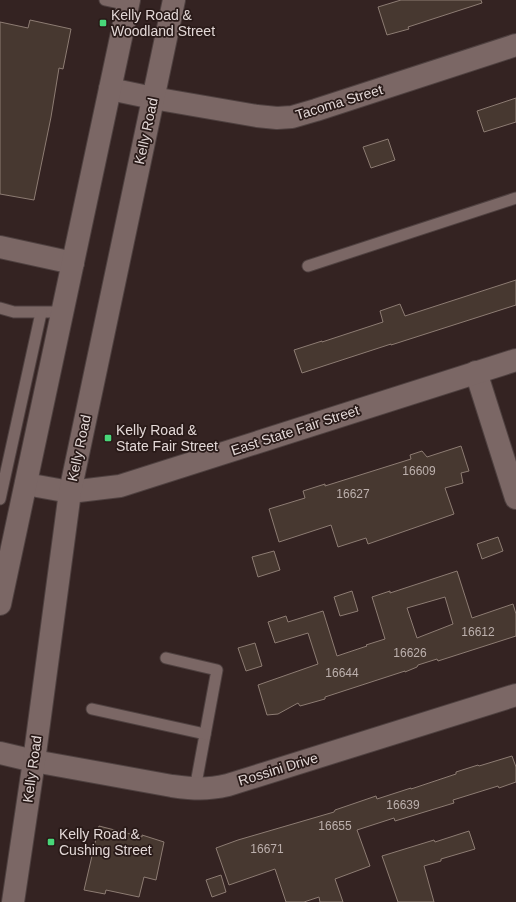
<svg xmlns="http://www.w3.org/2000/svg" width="516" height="902" font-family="Helvetica,sans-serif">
	<rect width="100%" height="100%" fill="#342322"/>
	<g fill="#473830" stroke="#8d7c73" fill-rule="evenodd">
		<path d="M401,0h80l1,3 -74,24 1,2 -22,6 -9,-28z"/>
		<path d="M30,20l41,9 -8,40 -4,-1 -8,49 -17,83 -34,-6v-172l28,6z"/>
		<path d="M516,98v24l-32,10 -7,-21z"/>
		<path d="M388,139l7,21 -24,8 -8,-21z"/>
		<path d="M516,280v25l-125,40v-1l-89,29 -8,-23 28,-9v1l61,-20 -3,-11 20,-7 5,12z"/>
		<path d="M461,446l8,25 -8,2 2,10 -18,5 9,26 -86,30 -2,-6 -28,9 -7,-22 -52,17 -10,-33 36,-11 -2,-7 22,-7v2l86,-27 -1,-4 12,-4 5,6z"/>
		<path d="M498,537l5,14 -21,8 -5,-15z"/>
		<path d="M274,551l6,19 -22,7 -6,-20z"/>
		<path d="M457,571l15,47 41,-14 3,10v22l-78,25 -1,-2 -19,6 -1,2 -12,5v-1l-80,26v2l-25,7 -2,-3 -20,11 -11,1 -9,-30 60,-21 -10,-31 -33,10 -7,-21 18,-6 2,6 35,-11 14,45 30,-10 -1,-1 19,-6 -13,-42 18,-6v2zM445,597l8,27 -36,14 -10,-30z"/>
		<path d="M352,591l6,20 -18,5 -6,-19z"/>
		<path d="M255,643l7,23 -16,5 -8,-23z"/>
		<path d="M512,756l4,11v15l-17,6 -1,-2 -45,14 1,3 -23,7 -36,11 -1,-3 -37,12 13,36 -35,13 8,23h-23l-1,-5 -15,5h-18l-11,-33 -46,16 -13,-37 22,-8 96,-28 1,-2 41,-14 1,3 34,-11v1l45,-15v-2l22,-7 1,1z"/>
		<path d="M99,826l43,11v-2l22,7 -8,38 -12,-3 -5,20 -33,-7 -1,4 -21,-4z"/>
		<path d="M469,831l6,18 -34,10v2l-17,5 10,36h-36l-16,-46 52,-16 1,2z"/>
		<path d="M221,875l5,17 -14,5 -6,-17z"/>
	</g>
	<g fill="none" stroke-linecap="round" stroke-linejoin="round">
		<g stroke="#4f4140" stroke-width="13">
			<g id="service">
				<path d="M105,0l23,5"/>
				<path d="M308,266l208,-68"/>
				<path d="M0,308l14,4h48"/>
				<path d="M0,499l41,-186"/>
				<path d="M166,658l51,12 -22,119"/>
				<path d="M92,709l113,25"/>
			</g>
		</g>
		<g stroke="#4f4140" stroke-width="24">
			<g id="minor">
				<path d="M110,89l43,9 104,18 20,2 15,-1 24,-7 200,-65"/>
				<path d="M0,247l73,16"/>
				<path d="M476,372l40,126"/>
				<path d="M0,753l34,8 138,25c22,3 34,4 56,-1l288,-90"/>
			</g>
		</g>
		<g stroke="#4f4140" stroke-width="24">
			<g id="tertiary">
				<path d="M26,484l44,8 50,-6 396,-126"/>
				<path d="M0,604l129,-604"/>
				<path d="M13,902l21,-141 36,-269 104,-492"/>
			</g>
		</g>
		<use href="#service" stroke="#7b6765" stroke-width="11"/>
		<use href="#minor" stroke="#7b6765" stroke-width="22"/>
		<use href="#tertiary" stroke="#7b6765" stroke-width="22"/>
	</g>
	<g fill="#48d779" stroke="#291a18" stroke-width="1.5">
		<rect x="99" y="19" width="8" height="8" rx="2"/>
		<rect x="104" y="434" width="8" height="8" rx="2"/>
		<rect x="47" y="838" width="8" height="8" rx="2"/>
	</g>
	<g text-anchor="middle" stroke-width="3.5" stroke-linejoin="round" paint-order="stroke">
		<g font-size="12" fill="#bcb0ad">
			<text x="419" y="475">16609</text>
			<text x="353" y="498">16627</text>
			<text x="478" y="636">16612</text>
			<text x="410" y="657">16626</text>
			<text x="342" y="677">16644</text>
			<text x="403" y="809">16639</text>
			<text x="335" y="830">16655</text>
			<text x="267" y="853">16671</text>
		</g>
		<g font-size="14" fill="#e3d8d7" stroke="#291a18" text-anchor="start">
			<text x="111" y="20">Kelly Road &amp;<tspan x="111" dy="16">Woodland Street</tspan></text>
			<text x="116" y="435">Kelly Road &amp;<tspan x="116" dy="16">State Fair Street</tspan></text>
			<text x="59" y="839">Kelly Road &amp;<tspan x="59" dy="16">Cushing Street</tspan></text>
		</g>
		<g font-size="14" fill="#e3d8d7" stroke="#291a18">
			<text transform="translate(339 102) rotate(-17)" y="5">Tacoma Street</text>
			<text transform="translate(146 131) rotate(-78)" y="5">Kelly Road</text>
			<text transform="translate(295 430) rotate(-18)" y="5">East State Fair Street</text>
			<text transform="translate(79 448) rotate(-78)" y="5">Kelly Road</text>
			<text transform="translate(32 769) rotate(-82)" y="5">Kelly Road</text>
			<text transform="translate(278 769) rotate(-17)" y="5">Rossini Drive</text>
		</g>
	</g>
</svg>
